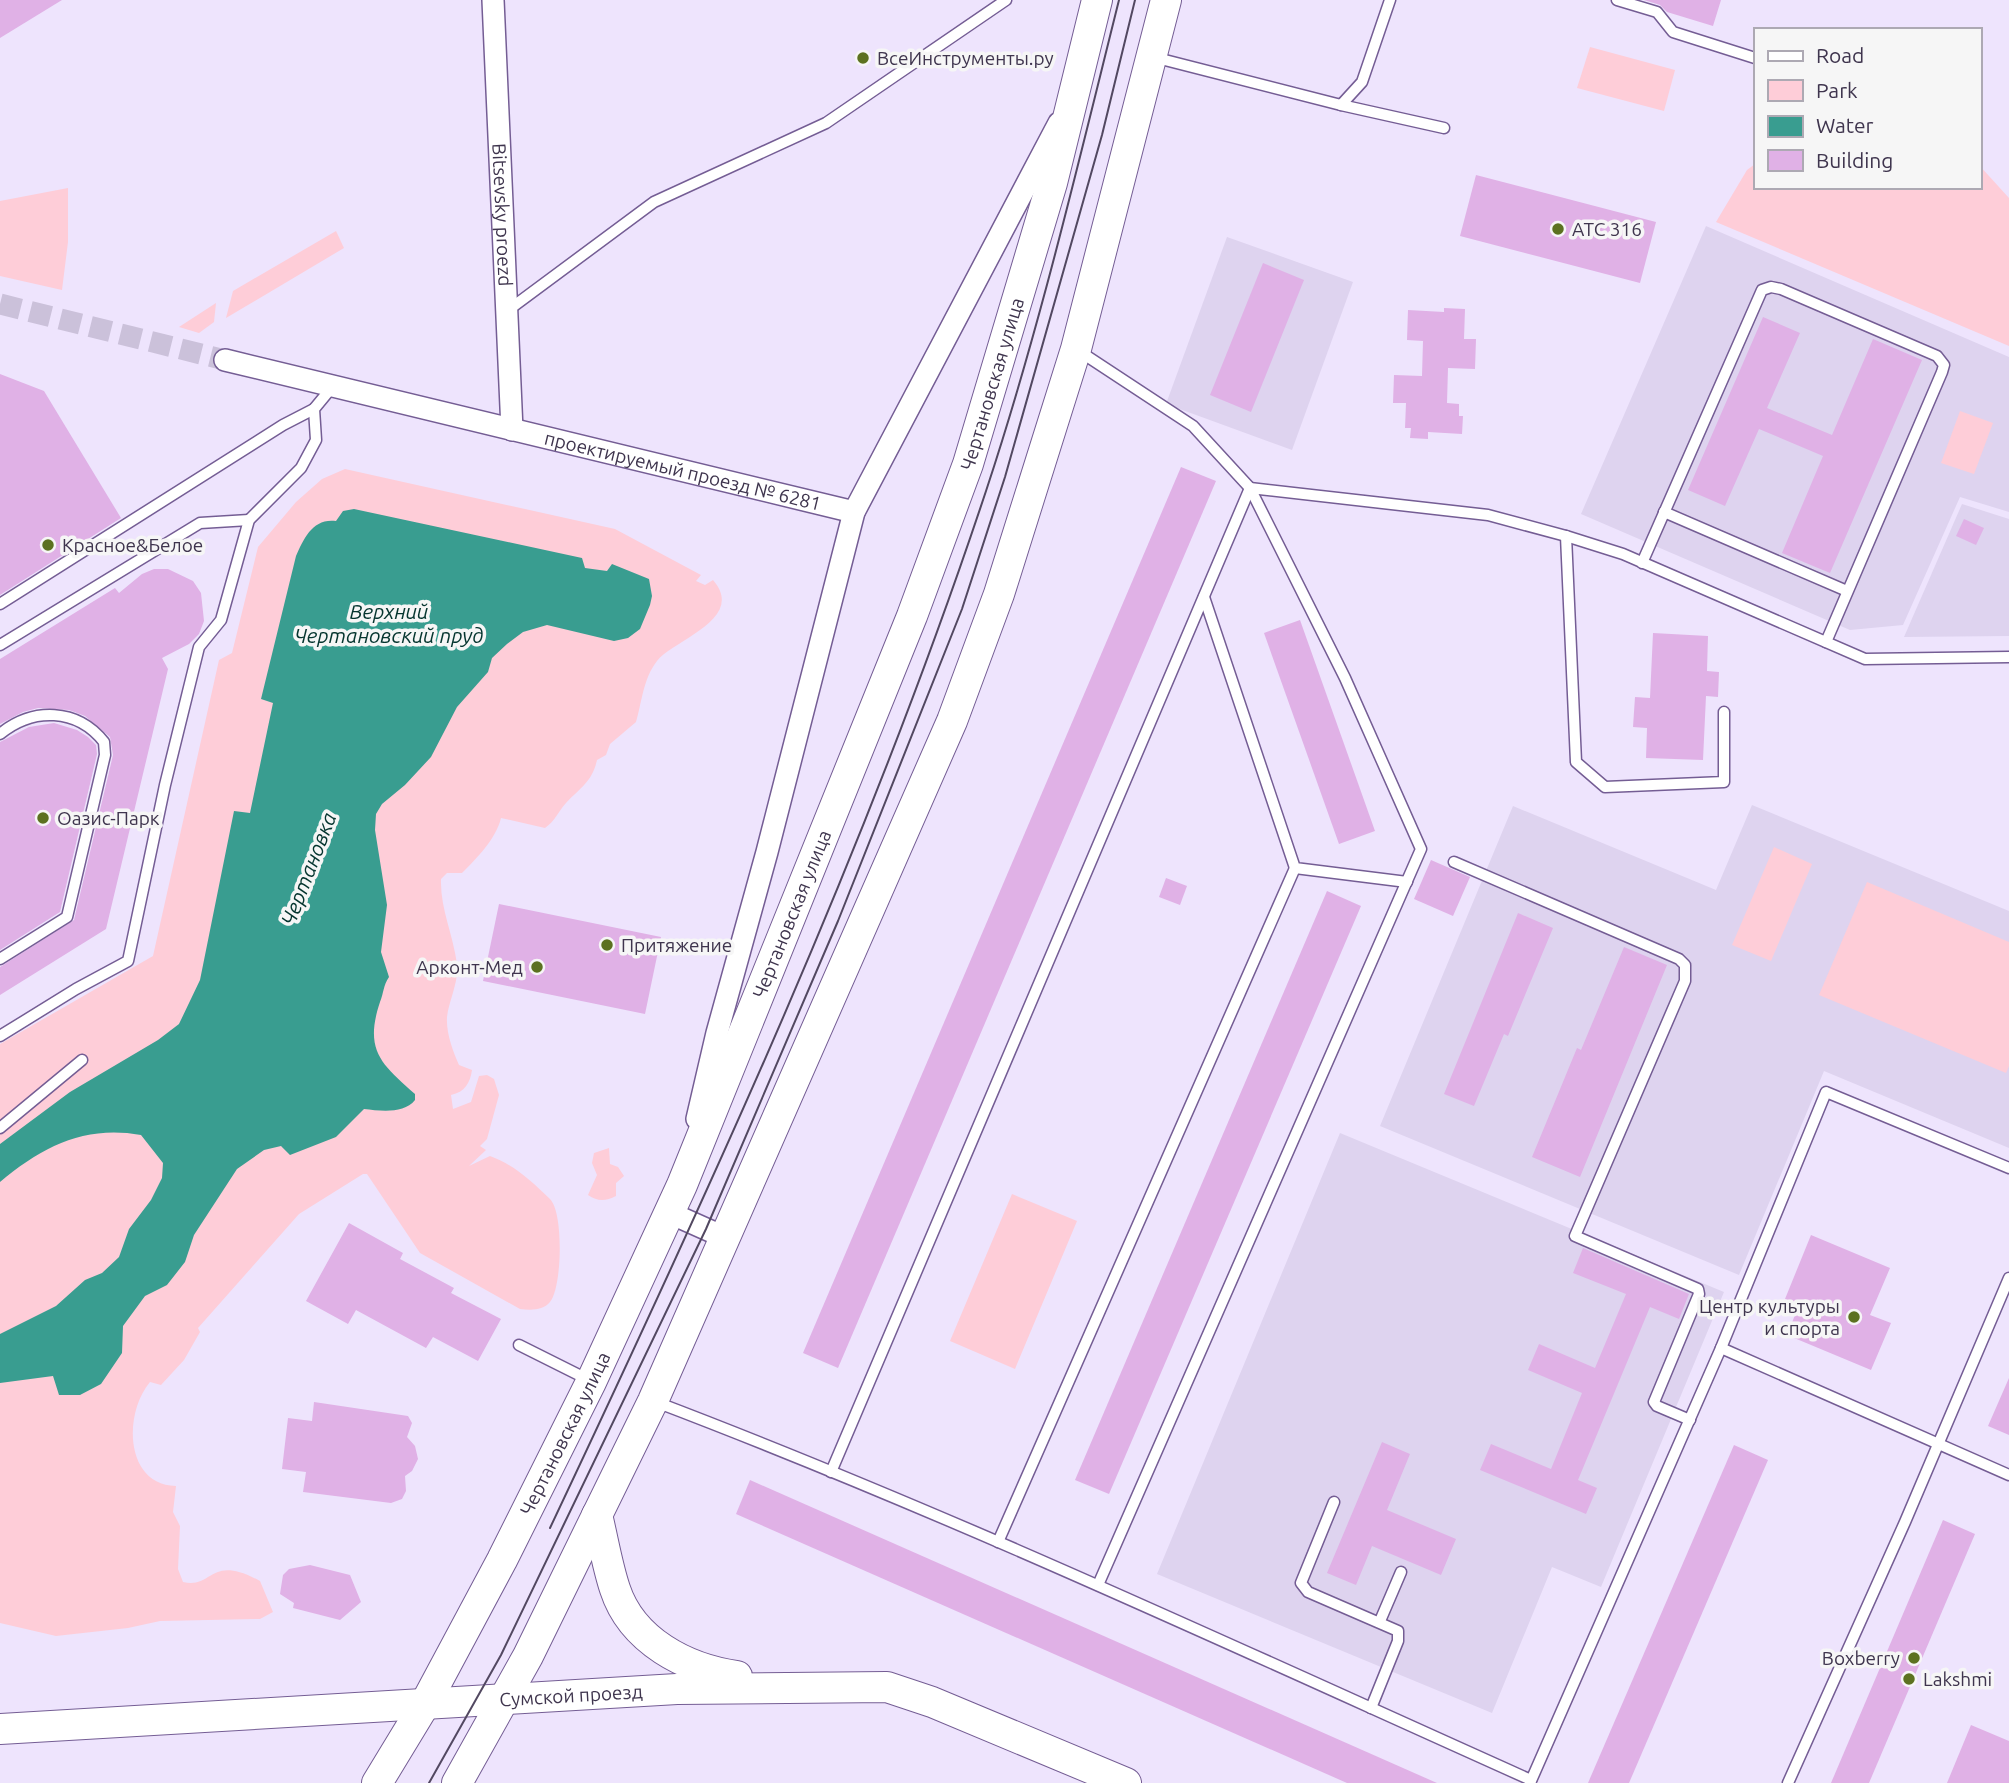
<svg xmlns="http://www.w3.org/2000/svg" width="2009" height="1783" font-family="Ubuntu,sans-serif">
	<rect width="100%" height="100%" fill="#eee4fd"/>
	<g fill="#ded3ef">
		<path d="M1706,226l303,131v155l-49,-15 -57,128 -53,5 -269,-116z"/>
		<path d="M1227,237l126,45 -61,168 -126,-46z"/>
		<path d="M1962,504l47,15v117l-105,1z"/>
		<path d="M1752,805l257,106v237l-185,-77 -85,204 -359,-149 133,-320 203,84z"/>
		<path d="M1340,1133l384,159 -123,295 -49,-20 -60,146 -335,-139z"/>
	</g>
	<g fill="#fecdd8">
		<path d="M1590,47l85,23 -11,41 -87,-23z"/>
		<path d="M1755,164v23h224v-22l30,33v148l-293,-124 31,-52z"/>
		<path d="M68,188v54l-6,48 -62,-14v-75z"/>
		<path d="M336,231l8,17 -118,70 7,-27z"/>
		<path d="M216,303l-2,19 -15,11 -20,-6z"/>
		<path d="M1960,411l33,12 -19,51 -33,-11z"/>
		<path d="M345,469l270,60 86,46 -5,6 9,4 8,-5c34,39 -40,60 -56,81 -14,18 -15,41 -21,61l-26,22 -4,11 -9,5c-5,22 -16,27 -31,43 -8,9 -11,18 -21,25l-44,-10c-5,21 -24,40 -39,55h-15l-6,6c-1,29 12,55 16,85 2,18 -8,36 -10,53 -1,16 6,34 12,48l13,5c-2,13 -7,22 -21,25l2,14 18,-7 8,-26 8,-1 7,4 5,16 -12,44 -7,7 6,4 -17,16 21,-10c26,10 41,25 60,43 14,14 12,89 0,103 -7,9 -20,8 -30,7l-100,-56 -53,-79h-4l-64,40 -101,114 2,4 -16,28 -23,25 -11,-3c-27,32 -25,103 26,104l-3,26 7,14 -2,43 5,13c31,7 26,-29 77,-1l13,31 -13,7 -100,2 -32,7 -72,8 -56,-13v-579l153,-88 66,-296 13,-7 26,-106 38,-45 26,-23z"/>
		<path d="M1774,847l38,17 -41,97 -39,-16z"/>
		<path d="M1867,882l142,60v124l-3,7 -187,-78z"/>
		<path d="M609,1148l1,16 8,3 6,9 -8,7v13c-10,5 -18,6 -28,-1l9,-20 -5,-12 2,-10z"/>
		<path d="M1012,1194l65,27 -62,148 -65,-28z"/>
	</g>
	<path fill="#399d90" d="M354,509l228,49 3,10 22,3 5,-7 37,15 3,17 -2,9 -10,24 -12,9 -14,3 -67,-16 -24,7 -16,12 -15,14 -4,14 -31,35 -26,50 -26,28 -23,19 -6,10 -1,16 12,75 -6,47 8,25c-6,9 -5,15 -9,25 -16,48 1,62 35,92v6c-11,14 -34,11 -51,9l-28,28 -46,18 -9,-9 -17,4 -27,19 -43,66 -9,27 -18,23 -22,11 -22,30 -1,27 -21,31 -21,11h-21l-6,-19 -53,7v-49l56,-28 29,-26 17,-7 17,-16 10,-28 22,-29 11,-22 1,-15 -22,-28c-56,-10 -98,11 -141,47v-38l70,-52 88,-52 21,-16 21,-44 34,-169 16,2 23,-110 -12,-4 35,-143c8,-18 17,-38 40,-35l7,-10z"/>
	<g fill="#e0b1e6">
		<path d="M0,0h62l-62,38z"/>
		<path d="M1644,0h77l-8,26 -46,-14 -7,-7z"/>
		<path d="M1476,175l180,47 -16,61 -180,-47z"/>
		<path d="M1263,263l41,17 -53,132 -41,-17z"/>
		<path d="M1444,308l21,1 -1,30h12l-1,30 -27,-1 -1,35 12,1v12h4l-1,18 -34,-2v7l-18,-1 1,-10h-6l1,-25h-13l1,-28 28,1 1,-35 -16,-1 1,-30 36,2z"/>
		<path d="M1763,317l37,16 -33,75 65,27 41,-96 49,21 -92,213 -48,-20 41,-97 -64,-27 -34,77 -37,-16z"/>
		<path d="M0,374l44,17 77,127 -121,77z"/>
		<path d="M1181,467l35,14 -378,887 -35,-15z"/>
		<path d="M1964,519l20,9 -8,17 -20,-9z"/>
		<path d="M154,569h14l25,12 8,12 3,28 -5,13 -10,10 -27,14 6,11 -62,260 -106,66v-28l74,-47 39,-165 -3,-18 -25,-21 -16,-6 -31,-2 -15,4 -23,12v-65l115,-71 4,5 23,-19z"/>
		<path d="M1300,620l75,211 -36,13 -75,-211z"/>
		<path d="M1653,633l55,3 -1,35 12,1 -1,25 -12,-1 -3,64 -57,-2 1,-30 -14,-1 2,-30 15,1z"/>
		<path d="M54,723l23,7 11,7 8,8 1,9 -37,158 -60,38v-208l29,-15z"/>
		<path d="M1431,860l39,17 -17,39 -39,-17z"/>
		<path d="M1166,878l21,8 -7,19 -21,-8z"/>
		<path d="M1327,891l34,15 -252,588 -34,-14z"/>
		<path d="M499,904l162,33 -16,77 -162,-33z"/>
		<path d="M1518,913l35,15 -45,108 -4,-2 -30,72 -30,-12z"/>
		<path d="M1624,947l43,18 -87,212 -48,-20 45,-109 4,2z"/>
		<path d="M349,1223l54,30 -3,6 54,29 -3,5 50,26 -23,42 -45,-24 -7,11 -70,-38 -8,14 -42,-23z"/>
		<path d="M1811,1235l79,33 -20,47 21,8 -20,47 -84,-35 12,-30 -14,-6z"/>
		<path d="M1583,1248l106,46 -10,25 -29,-12 -72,173 19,8 -11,26 -106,-44 11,-26 60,25 31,-76 -54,-23 11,-26 56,24 31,-74 -53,-21z"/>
		<path d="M2009,1378v57l-21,-9z"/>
		<path d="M314,1402l94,14 4,7 -5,14 8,9 3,13 -6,12 -7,5 1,15 -4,8 -11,4 -88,-11 3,-20 -24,-3 6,-51 24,3z"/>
		<path d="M1382,1442l28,12 -23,56 69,29 -15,36 -69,-29 -16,39 -29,-12z"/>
		<path d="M1734,1445l34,15 -139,323h-41z"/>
		<path d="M750,1480l687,303h-90l-611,-269z"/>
		<path d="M1943,1520l32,14 -106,249h-38z"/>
		<path d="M310,1565l40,10 11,27 -21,18 -47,-12 1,-5 -14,-9 3,-19 6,-6z"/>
		<path d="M1971,1725l38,16v42h-62z"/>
	</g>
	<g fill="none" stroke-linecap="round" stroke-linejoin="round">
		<path stroke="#cbc1da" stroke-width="21" stroke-dasharray="21 10" stroke-linecap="butt" d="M0,304l225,56"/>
		<g stroke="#745d94" stroke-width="13">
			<g id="lane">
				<path d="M1617,0l40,12 16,20 82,26"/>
				<path d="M1153,57l188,48 21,-23 28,-82"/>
				<path d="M1341,105l103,23"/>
				<path d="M507,311l147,-109 172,-79 180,-123"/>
				<path d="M1079,351l114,75 57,62 95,190 76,171 -323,736"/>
				<path d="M1664,512l183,79"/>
				<path d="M1566,536l10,226 29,25 119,-5v-70"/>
				<path d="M1642,563l120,-273 9,-3 10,2 156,67 7,9 -2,7 -116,270"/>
				<path d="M1204,597l91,271 112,14"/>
				<path d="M0,604l283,-179 31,-16"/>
				<path d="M0,645l200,-122 49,-3"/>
				<path d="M0,734c33,-27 77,-26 104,8l1,13 -38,162 -67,42"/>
				<path d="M1454,862l225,97 6,6v16l-110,255 123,53 1,5 -45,108 3,4 33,14"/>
				<path d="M0,1036l76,-47 52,-28 37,-176 34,-138 22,-27 28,-100 52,-52 15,-28 -2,-31 19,-23"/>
				<path d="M0,1128l82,-68"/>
				<path d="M519,1345l70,35"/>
				<path d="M1721,1348l288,127"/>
				<path d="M656,1402c297,113 585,248 875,378"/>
				<path d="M831,1472l419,-984 238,27 78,21 57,18 242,105 144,-2"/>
				<path d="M1334,1502l-33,81 7,9 90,39v10l-27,67"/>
				<path d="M998,1542l297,-674"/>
				<path d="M1380,1621l21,-49"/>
				<path d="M1530,1783l191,-435 105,-256 183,76"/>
				<path d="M1788,1783l117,-261 104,-244"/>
			</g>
		</g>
		<g stroke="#745d94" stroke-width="24">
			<g id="street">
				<path id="s1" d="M493,0l19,430"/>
				<path id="s2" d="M225,360l629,152"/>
				<path d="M697,1119l20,-86 50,-181 87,-340 205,-389"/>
				<path d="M670,1213l56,25"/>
			</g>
		</g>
		<g stroke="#745d94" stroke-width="32">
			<g id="secondary">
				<path d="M597,1515c6,24 10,50 18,74 17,52 71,80 122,87"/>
				<path id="s3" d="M0,1729l677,-40 210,-2 45,15 194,81"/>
				<path id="s4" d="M377,1783l48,-79 77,-144 89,-178 91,-197 230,-569 56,-152 84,-281 45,-183"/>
				<path d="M457,1783l71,-127 125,-255 299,-680 47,-127 77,-245 90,-349"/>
			</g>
		</g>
		<use href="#lane" stroke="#fff" stroke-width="10"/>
		<use href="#street" stroke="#fff" stroke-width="21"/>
		<use href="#secondary" stroke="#fff" stroke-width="30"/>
		<g stroke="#524861" stroke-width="2">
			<path d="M550,1528c160,-339 318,-681 436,-1037 53,-160 92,-327 133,-491"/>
			<path d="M429,1783l72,-128 205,-426 132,-308 124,-312 43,-132 97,-342 33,-135"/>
		</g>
	</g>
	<g fill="#5c7120" stroke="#f6f6f6" stroke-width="2.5">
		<circle cx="863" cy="58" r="7"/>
		<circle cx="1558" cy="229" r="7"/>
		<circle cx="48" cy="545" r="7"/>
		<circle cx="43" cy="818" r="7"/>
		<circle cx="607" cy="945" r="7"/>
		<circle cx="537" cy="967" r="7"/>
		<circle cx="1854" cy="1317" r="7"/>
		<circle cx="1914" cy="1658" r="7"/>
		<circle cx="1909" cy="1679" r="7"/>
	</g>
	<g text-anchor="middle" stroke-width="7" stroke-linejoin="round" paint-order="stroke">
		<g font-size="19" fill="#3f354e" stroke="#f6f6f6" text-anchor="start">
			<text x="877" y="65">ВсеИнструменты.ру</text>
			<text x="1572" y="236">АТС 316</text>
			<text x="62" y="552">Красное&amp;Белое</text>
			<text x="57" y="825">Оазис-Парк</text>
			<text x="621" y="952">Притяжение</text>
			<text x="523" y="974" text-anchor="end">Арконт-Мед</text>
			<text x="1840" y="1313" text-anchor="end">Центр культуры<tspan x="1840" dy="22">и спорта</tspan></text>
			<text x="1900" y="1665" text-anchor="end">Boxberry</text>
			<text x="1923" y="1686">Lakshmi</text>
		</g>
		<g font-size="19" fill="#3f354e" stroke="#f6f6f6">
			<text dy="7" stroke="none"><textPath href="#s1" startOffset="215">Bitsevsky proezd</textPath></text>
			<text dy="7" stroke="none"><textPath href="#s4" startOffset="1531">Чертановская улица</textPath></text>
			<text dy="7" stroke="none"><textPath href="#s2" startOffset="471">проектируемый проезд № 6281</textPath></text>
			<text dy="7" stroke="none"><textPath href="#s4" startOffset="964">Чертановская улица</textPath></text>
			<text dy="7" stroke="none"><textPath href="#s4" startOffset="397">Чертановская улица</textPath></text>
			<text dy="7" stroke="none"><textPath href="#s3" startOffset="572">Сумской проезд</textPath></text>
		</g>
		<g font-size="21" font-style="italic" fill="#05352f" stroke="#f6f6f6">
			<text x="389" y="619">Верхний<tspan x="389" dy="24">Чертановский пруд</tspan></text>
			<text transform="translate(309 869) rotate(-69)" y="7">Чертановка</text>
		</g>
	</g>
	<rect x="1754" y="28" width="228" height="161" fill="#f6f6f6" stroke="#ada9b3" stroke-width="2"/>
	<rect x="1768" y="51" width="35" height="10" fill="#ffffff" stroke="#ada9b3" stroke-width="2"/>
	<text x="1816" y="63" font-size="21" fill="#3f354e">Road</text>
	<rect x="1768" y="80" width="35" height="21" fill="#fecdd8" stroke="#ada9b3" stroke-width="2"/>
	<text x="1816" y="98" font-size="21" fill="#3f354e">Park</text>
	<rect x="1768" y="116" width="35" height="21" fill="#399d90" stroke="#ada9b3" stroke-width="2"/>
	<text x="1816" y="133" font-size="21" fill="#3f354e">Water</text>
	<rect x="1768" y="150" width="35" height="21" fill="#e0b1e6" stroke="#ada9b3" stroke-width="2"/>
	<text x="1816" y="168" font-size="21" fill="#3f354e">Building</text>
</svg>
